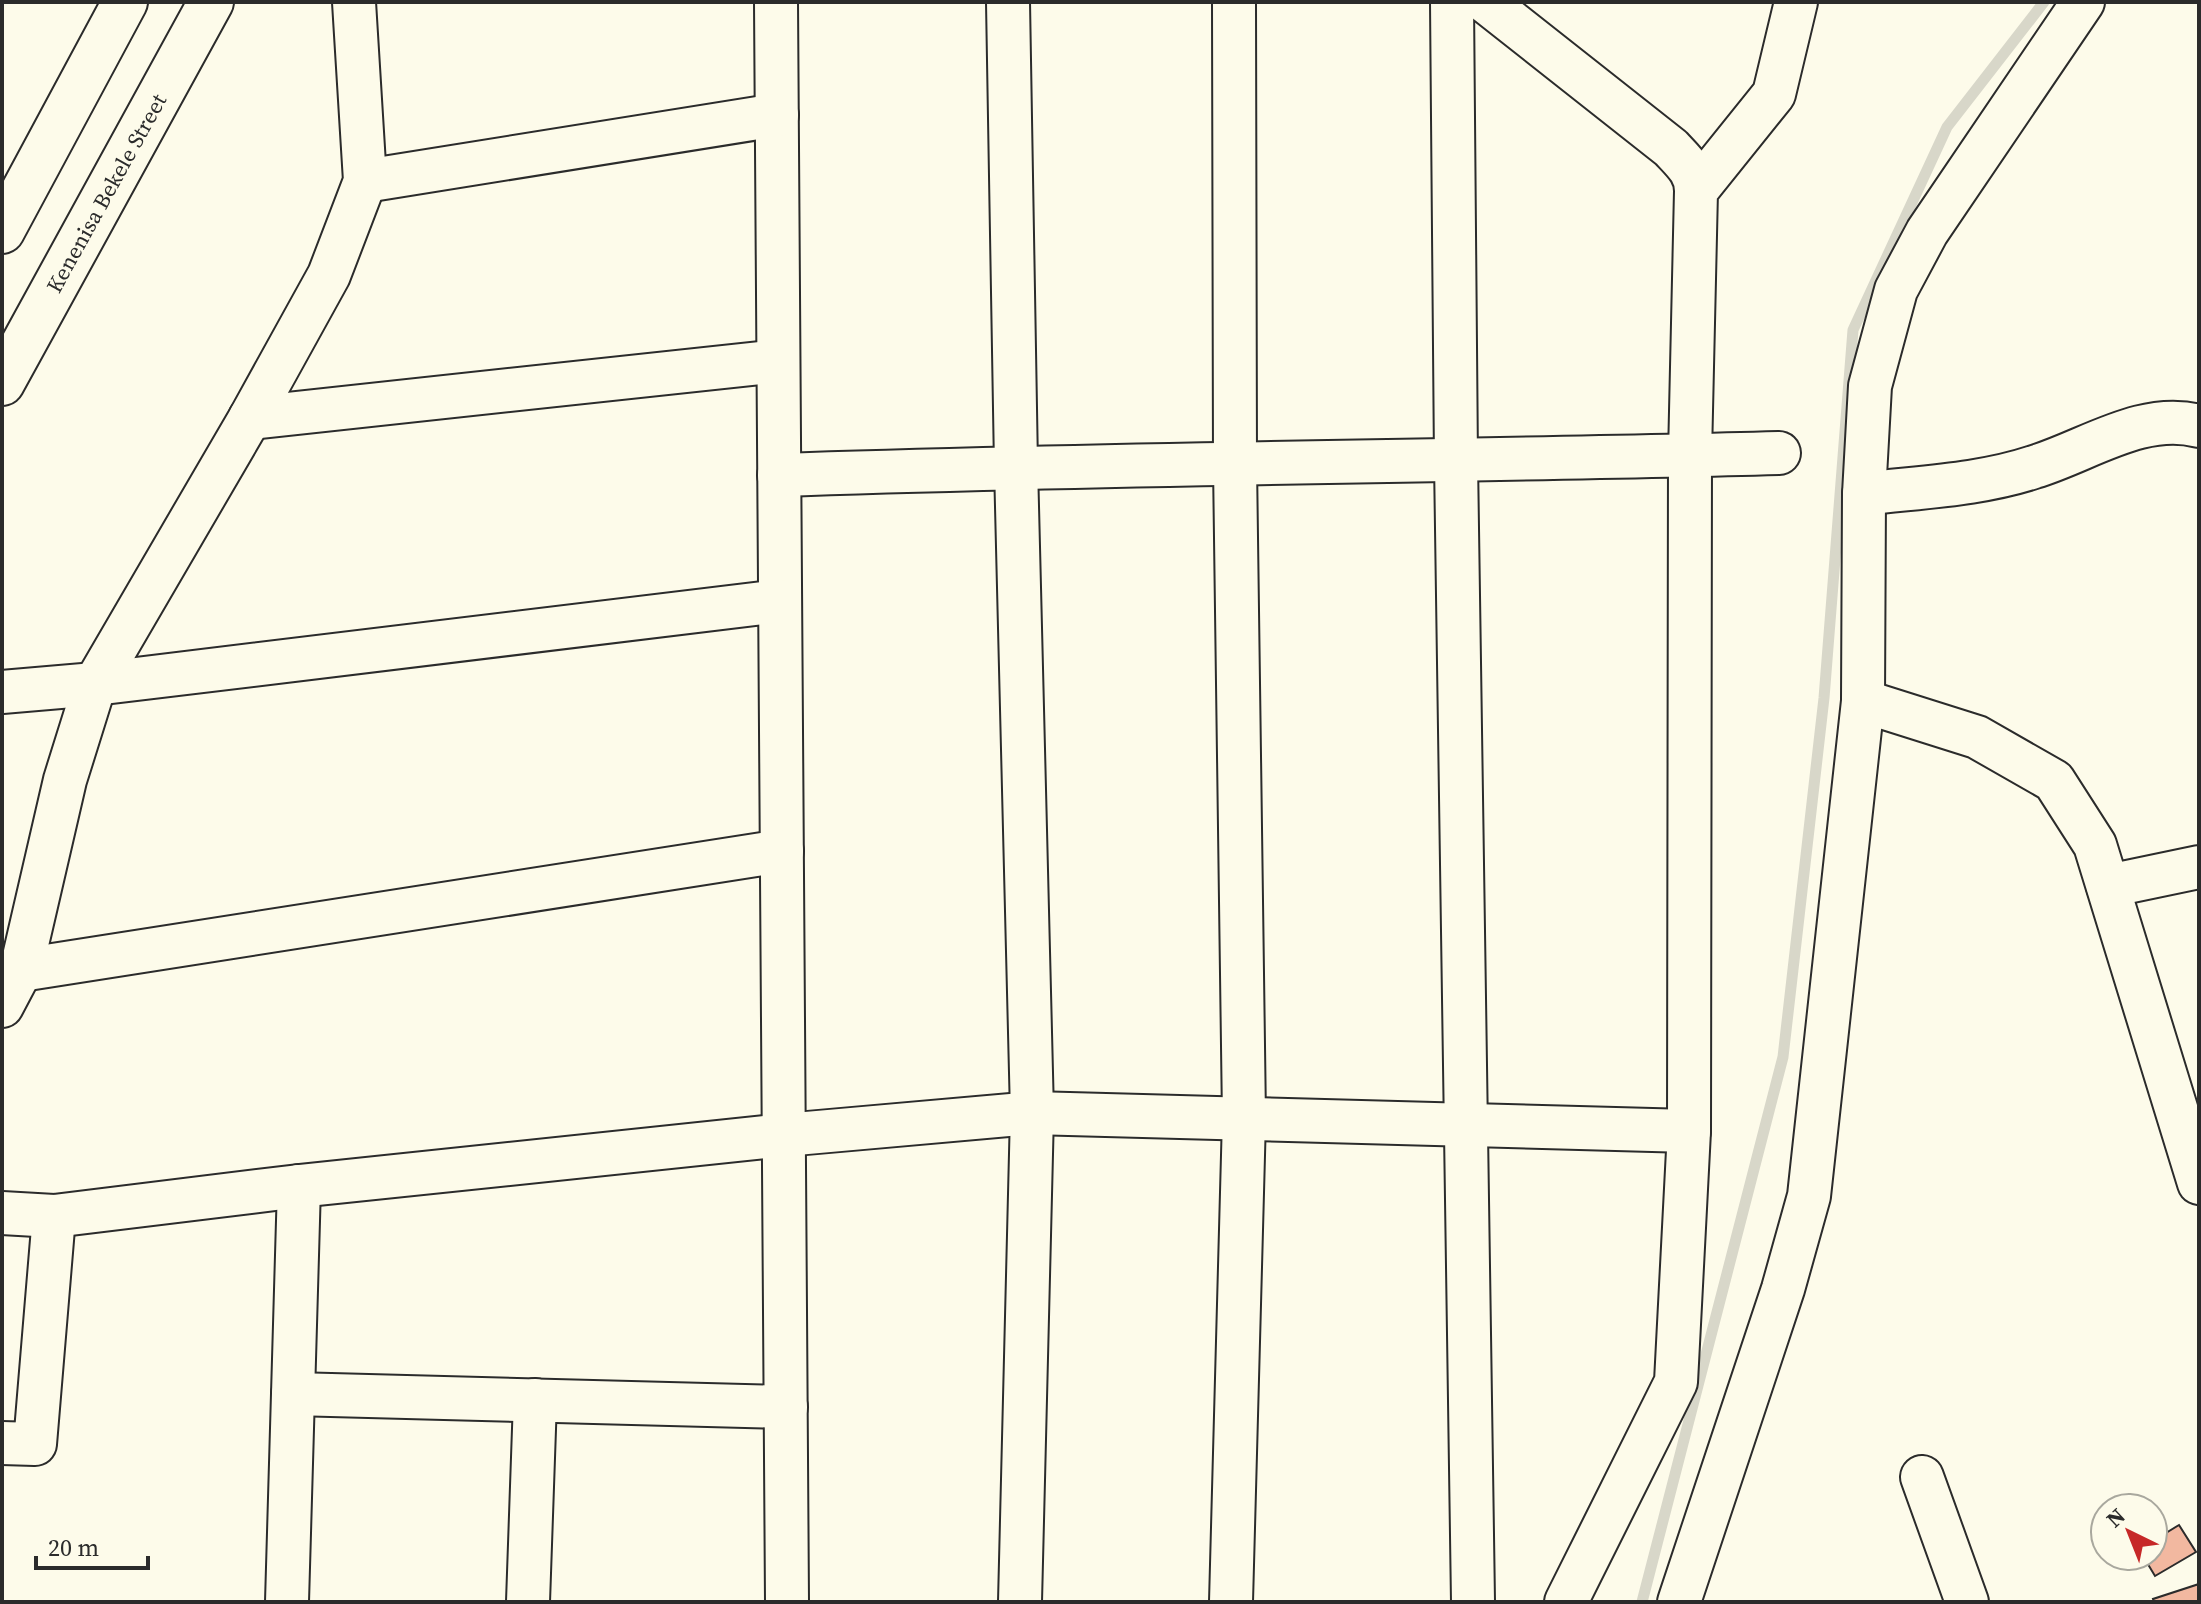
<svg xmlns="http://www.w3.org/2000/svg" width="2201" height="1604" font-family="'Source Serif 4',serif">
	<rect width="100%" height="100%" fill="#fdfbea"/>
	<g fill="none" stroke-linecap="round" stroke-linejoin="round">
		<path stroke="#d8d7c9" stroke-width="11" d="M1642,1602l141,-545 41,-359 29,-368 94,-203 97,-125"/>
	</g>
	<g fill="#f2b8a0" stroke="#2b2b2b" stroke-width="2">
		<path d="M2179,1525l17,27 -41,24 -12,-20h10v-15z"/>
		<path d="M2199,1584v18h-45l-1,-3z"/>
	</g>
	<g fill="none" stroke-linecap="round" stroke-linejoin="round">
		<g stroke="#2b2b2b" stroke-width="46">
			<g id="minor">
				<path d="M776,2l11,1600"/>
				<path d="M1008,2l8,464 16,647 -12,489"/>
				<path d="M1452,2l4,459 17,1141"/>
				<path d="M1486,2l185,146c13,14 25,24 25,43"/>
				<path d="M365,181l412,-66"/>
				<path d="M250,418l528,-57"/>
				<path d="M779,475c333,-12 667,-13 1000,-22"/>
				<path d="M1864,494c56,-7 116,-9 170,-27 53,-16 108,-56 165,-41"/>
				<path d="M2,692l93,-8 685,-83"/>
				<path d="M1863,701l114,36 77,44 41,64 104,338"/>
				<path d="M2108,886l91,-19"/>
				<path d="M21,970l761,-119"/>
				<path d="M2,1006l19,-36 44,-190 30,-96 155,-266 79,-143 36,-94 -11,-179"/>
				<path d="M2,1213l52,3 245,-30 485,-51 248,-22 657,18"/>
				<path d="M293,1394l493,13"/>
				<path d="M2,1443l33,1 19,-228"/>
				<path d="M1922,1477l45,125"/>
				<path d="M287,1602l12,-416"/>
				<path d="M528,1602l7,-202"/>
				<path d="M1231,1602l13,-484 -9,-653 -1,-463"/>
				<path d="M1566,1602l110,-220 13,-251 1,-676 6,-264 78,-97 22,-92"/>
				<path d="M1679,1602l104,-313 26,-93 54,-495 1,-207 6,-108 26,-96 31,-58 156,-230"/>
			</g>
		</g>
		<g stroke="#2b2b2b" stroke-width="48">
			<g id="major">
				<path d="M2,231l123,-229"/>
				<path d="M2,383l209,-381"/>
			</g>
		</g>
		<use href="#minor" stroke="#fdfbea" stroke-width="42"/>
		<use href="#major" stroke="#fdfbea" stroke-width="44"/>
	</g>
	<g text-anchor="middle" stroke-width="6" stroke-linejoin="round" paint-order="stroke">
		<g font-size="22" fill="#2b2b2b" stroke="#fdfbea">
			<text transform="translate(106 193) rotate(-61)" y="8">Kenenisa Bekele Street</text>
		</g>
	</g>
	<rect width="2201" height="1604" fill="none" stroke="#2b2b2b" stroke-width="8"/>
	<g transform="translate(2129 1532) rotate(317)"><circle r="38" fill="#fdfbea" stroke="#a9a89e" stroke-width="2"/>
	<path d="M0-6L14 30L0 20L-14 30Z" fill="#c62828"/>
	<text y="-12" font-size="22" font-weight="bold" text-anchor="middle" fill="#2b2b2b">N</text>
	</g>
	<path d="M36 1556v12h112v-12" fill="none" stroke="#2b2b2b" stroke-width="4"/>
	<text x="48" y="1556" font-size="24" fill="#2b2b2b" stroke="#fdfbea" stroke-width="6" paint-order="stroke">20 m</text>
</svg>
